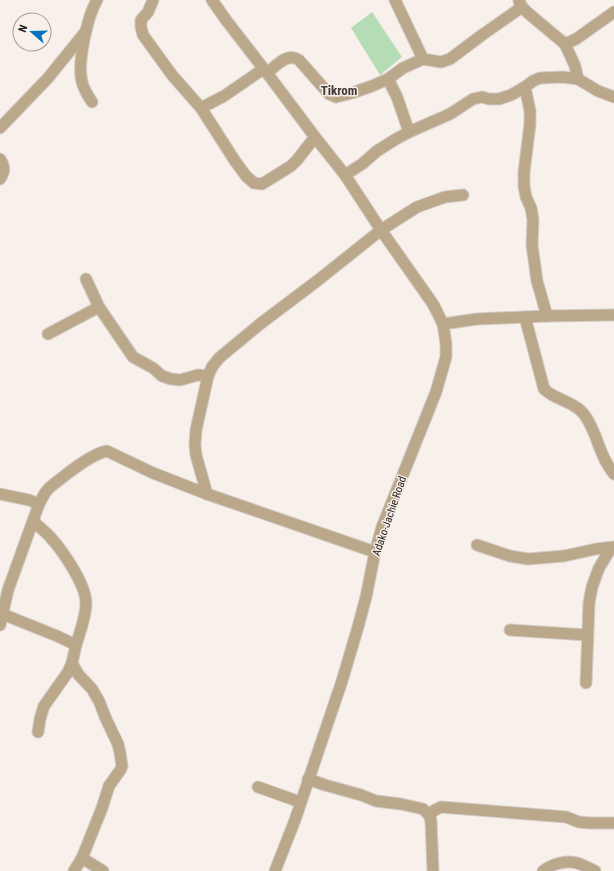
<svg xmlns="http://www.w3.org/2000/svg" width="614" height="871" font-family="'Roboto Condensed',sans-serif">
	<rect width="100%" height="100%" fill="#f8f0ea"/>
	<path fill="#b6dcb6" d="M372,12l30,45 -22,18 -29,-47z"/>
	<g fill="none" stroke-linecap="round" stroke-linejoin="round">
		<g stroke="#d2cbc5" stroke-width="13">
			<g id="minor">
				<path d="M153,0l-5,12 -7,8v7l2,8 29,40 29,33 34,53 11,15 8,7 8,1 29,-18 6,-6 18,-23"/>
				<path d="M212,0l14,20 41,53 48,64 30,38 36,55 52,74 10,20"/>
				<path d="M395,0l28,59 18,3 9,-3 32,-24 40,-28"/>
				<path d="M519,1l3,6 6,6 37,31 10,22 3,13"/>
				<path d="M565,44l11,-5 38,-27"/>
				<path d="M267,73c9,-7 20,-21 32,-13l30,34 7,3 16,-4 20,-7 16,-7 15,-11 20,-9"/>
				<path d="M388,79l9,18 12,35"/>
				<path d="M525,87l5,24v13l-6,48v14l2,11 5,11 2,12 -1,25 5,36 10,35"/>
				<path d="M92,102c-4,-6 -8,-12 -10,-20 -5,-18 5,-65 15,-82"/>
				<path d="M201,108l23,-12 19,-13 20,-14"/>
				<path d="M0,128l48,-50 38,-47"/>
				<path d="M0,159c5,8 5,12 0,20"/>
				<path d="M345,175l17,-11 15,-13 19,-12 13,-7 41,-18 23,-15 9,-2 7,2h10l12,-4 14,-8 8,-6 7,-3 23,-1 15,2 20,12 16,6"/>
				<path d="M86,279l13,28 34,50 20,11 9,8 9,3 9,1 18,-5 10,1"/>
				<path d="M525,317l19,72c10,10 27,12 37,22 7,6 10,16 14,24 5,14 10,28 19,39"/>
				<path d="M48,334l51,-27"/>
				<path d="M0,494l29,6 10,4"/>
				<path d="M207,494l-11,-39 -1,-10 1,-15 12,-54 4,-9 7,-9 41,-34 57,-43 64,-51 36,-23 28,-10 18,-2"/>
				<path d="M33,521c6,6 13,11 18,17 12,13 35,47 35,65 0,14 -6,29 -10,42"/>
				<path d="M477,545l33,11 18,3 36,-3 32,-7 18,-2"/>
				<path d="M0,613l57,23 19,9 -4,18 -4,9 -24,34 -4,13 -2,13"/>
				<path d="M0,625l8,-35 31,-86 6,-11 4,-5c14,-11 41,-34 58,-37l46,22 54,21 168,58"/>
				<path d="M510,630l77,5"/>
				<path d="M72,663l6,11 14,15 7,12 7,18 12,25 2,9 2,13 -1,3 -12,17 -7,22 -20,50 -8,13"/>
				<path d="M586,683l3,-80 3,-16 7,-19 12,-20"/>
				<path d="M308,779l17,6 36,10 15,6 25,3 22,5 6,6 2,6 2,50"/>
				<path d="M258,787l42,15"/>
				<path d="M429,815l6,-5 6,-3 125,10 13,5 10,1h25"/>
				<path d="M82,858l21,13"/>
				<path d="M275,871l20,-51 47,-139 16,-54 8,-30 9,-45 7,-25 54,-135 10,-35v-13l-3,-20 34,-5 48,-2 22,-1 67,-1"/>
				<path d="M543,871c9,-7 23,-11 34,-8 6,2 12,5 18,8"/>
			</g>
		</g>
		<use href="#minor" stroke="#bba88b" stroke-width="11"/>
	</g>
	<g text-anchor="middle" stroke-width="3" stroke-linejoin="round" paint-order="stroke">
		<g font-size="11" fill="#23201e" stroke="#f8f0ea">
			<text transform="translate(389 516) rotate(-71)" y="4">Adako-Jachie Road</text>
		</g>
		<g font-size="13" font-weight="bold" fill="#413a35" stroke="#f8f0ea">
			<text x="339" y="95">Tikrom</text>
		</g>
	</g>
	<g transform="translate(32 32) rotate(290)"><circle r="19" fill="#f8f0ea" stroke="#a39d98"/>
	<path d="M0-3L7 15L0 10L-7 15Z" fill="#0572bd"/>
	<text y="-6" font-size="11" font-weight="bold" text-anchor="middle" fill="#23201e">N</text>
	</g>
</svg>
